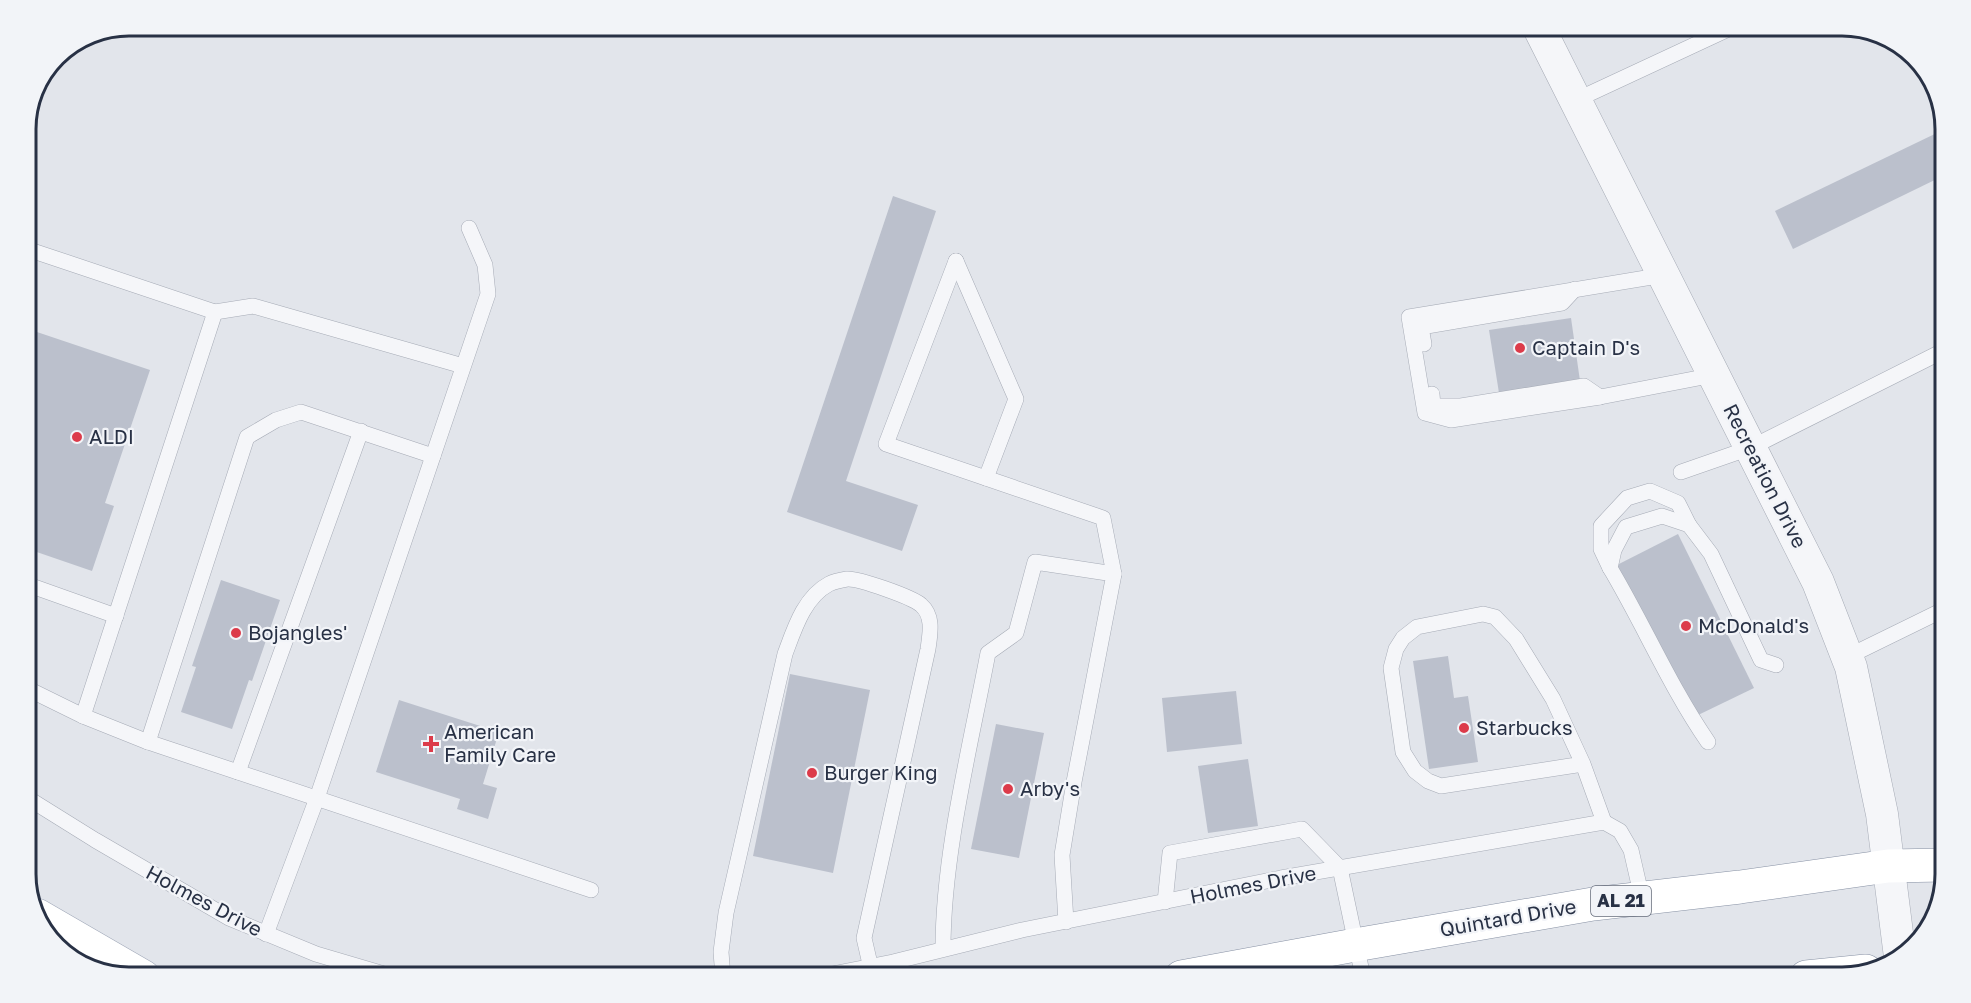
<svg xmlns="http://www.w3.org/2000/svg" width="1971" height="1003" font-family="'Golos Text',sans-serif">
	<rect width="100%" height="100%" fill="#e2e5eb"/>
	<g fill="#bbc0cc">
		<path d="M1943,130l2,4v41l-152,74 -18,-38z"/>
		<path d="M893,196l43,15 -90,270 72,24 -16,46 -115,-39z"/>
		<path d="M26,297l6,3 -1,30 119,40 -45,133 9,3 -22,65 -64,-22 4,-10 -6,-2z"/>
		<path d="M1571,318l9,63 -81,12 -10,-63z"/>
		<path d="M1678,534l76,154 -60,29 -77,-152z"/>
		<path d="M221,580l59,20 -28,81 -3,-1 -17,49 -51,-17 15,-45 -4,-1z"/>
		<path d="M1448,656l6,42 14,-2 10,66 -49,7 -16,-108z"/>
		<path d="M790,674l80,16 -37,183 -80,-17z"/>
		<path d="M1236,691l6,53 -75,8 -5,-54z"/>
		<path d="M399,700l100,32 -16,52 14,4 -9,31 -31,-10 3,-10 -84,-27z"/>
		<path d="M996,724l48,9 -25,125 -48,-9z"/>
		<path d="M1248,759l10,67 -50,7 -10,-67z"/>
	</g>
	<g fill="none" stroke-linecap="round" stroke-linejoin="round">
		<g stroke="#a6abb6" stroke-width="16">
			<g id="lane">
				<path d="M1576,100l159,-74"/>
				<path d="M26,250l10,2 179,60 38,-6 210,60"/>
				<path d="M956,261l-70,183 217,74 11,56"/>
				<path d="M956,261l60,138 -30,79"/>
				<path d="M1664,275l-255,42 16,96 26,7 149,-23 114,-22"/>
				<path d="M1424,344l-3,-17 141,-24 13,-14"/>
				<path d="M1432,394l1,12h28l123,-20 16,11"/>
				<path d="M1681,472l69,-24 195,-98"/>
				<path d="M1610,568l-9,-19v-23l26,-28 23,-7 28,12 11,22"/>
				<path d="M26,584l90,32"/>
				<path d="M1847,657l98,-48"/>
				<path d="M26,688l57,28 65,26 443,148"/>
				<path d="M83,716l132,-404"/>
				<path d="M148,742l99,-305 29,-17 25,-8 132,44"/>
				<path d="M1708,742c-38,-55 -64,-117 -98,-174l4,-18 12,-23 36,-11 27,9 22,29 50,106 15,5"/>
				<path d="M1583,764l-142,22 -13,-5 -13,-10 -12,-19 -12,-84 5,-19 7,-11 14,-11 66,-13 12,3 21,22 37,60 30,65 21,58"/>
				<path d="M238,772l123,-341"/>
				<path d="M26,797l69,43 134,78 87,36 78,23"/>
				<path d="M1165,902l5,-49 132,-24 38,39 23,109"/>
				<path d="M266,934l51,-136 171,-504 -3,-29 -16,-37"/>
				<path d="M943,949c0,-95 27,-201 45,-296l28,-20 19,-71 79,12 -40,208 -12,73 4,67"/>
				<path d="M723,977l-2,-25 5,-39 59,-259c9,-24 19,-57 44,-70 4,-2 12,-4 18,-5 11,-1 65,18 74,26 13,11 9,29 7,44l-64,289 9,39"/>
				<path d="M817,977l76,-15 129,-32 259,-52 323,-56 16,9 11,19 11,48"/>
			</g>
		</g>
		<g stroke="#a6abb6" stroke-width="33">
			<path id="street" d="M1538,26l280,556 33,85 7,33 24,114 18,143"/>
		</g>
		<g stroke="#a0a8b8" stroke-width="34">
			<path id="primary" d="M37,915l107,62"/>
		</g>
		<g stroke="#8791a4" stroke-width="34">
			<g id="highway">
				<path d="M1181,977l174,-32 238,-41 147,-17 148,-21 57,-1"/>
				<path d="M1806,977l60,-6"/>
			</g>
		</g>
		<use href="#lane" stroke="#f5f6f9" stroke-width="15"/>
		<use href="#street" stroke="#f5f6f9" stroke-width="32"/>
		<use href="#primary" stroke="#fff" stroke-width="33"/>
		<use href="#highway" stroke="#fff" stroke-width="33"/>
	</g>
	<g fill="#dc3b4a" stroke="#f2f4f8" stroke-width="2">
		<circle cx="1520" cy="348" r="6"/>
		<circle cx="77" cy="437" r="6"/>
		<circle cx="1686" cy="626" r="6"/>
		<circle cx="236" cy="633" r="6"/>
		<circle cx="1464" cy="728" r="6"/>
		<path d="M428 735h6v6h6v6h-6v6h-6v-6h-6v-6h6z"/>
		<circle cx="812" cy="773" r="6"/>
		<circle cx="1008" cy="789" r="6"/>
	</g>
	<g text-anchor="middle" stroke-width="4.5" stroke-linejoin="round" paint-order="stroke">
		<rect fill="#f2f4f8" stroke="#656c7b" stroke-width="1.5" x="1591" y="886" width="60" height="30" rx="4.5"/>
		<g font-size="18" font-weight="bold" fill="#283145">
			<text x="1621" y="907">AL 21</text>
		</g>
		<g font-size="20" fill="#283145" stroke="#f2f4f8" text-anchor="start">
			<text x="1532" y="355">Captain D's</text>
			<text x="89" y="444">ALDI</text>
			<text x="1698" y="633">McDonald's</text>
			<text x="248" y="640">Bojangles'</text>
			<text x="1476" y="735">Starbucks</text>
			<text x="444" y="739">American<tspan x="444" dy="23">Family Care</tspan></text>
			<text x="824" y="780">Burger King</text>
			<text x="1020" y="796">Arby's</text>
		</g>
		<g font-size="20" fill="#283145" stroke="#f2f4f8">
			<text transform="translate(1765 476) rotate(63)" y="7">Recreation Drive</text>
			<text transform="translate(1253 885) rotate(-11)" y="7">Holmes Drive</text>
			<text transform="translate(204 901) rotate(28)" y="7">Holmes Drive</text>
			<text transform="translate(1508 918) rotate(-10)" y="7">Quintard Drive</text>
		</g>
	</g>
	<path d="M0 0H1971V1003H0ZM129 36H1842A93 93 0 0 1 1935 129V874A93 93 0 0 1 1842 967H129A93 93 0 0 1 36 874V129A93 93 0 0 1 129 36Z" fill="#f2f4f8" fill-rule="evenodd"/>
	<path fill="none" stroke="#283145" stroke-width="3" d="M129 36H1842A93 93 0 0 1 1935 129V874A93 93 0 0 1 1842 967H129A93 93 0 0 1 36 874V129A93 93 0 0 1 129 36Z"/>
</svg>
